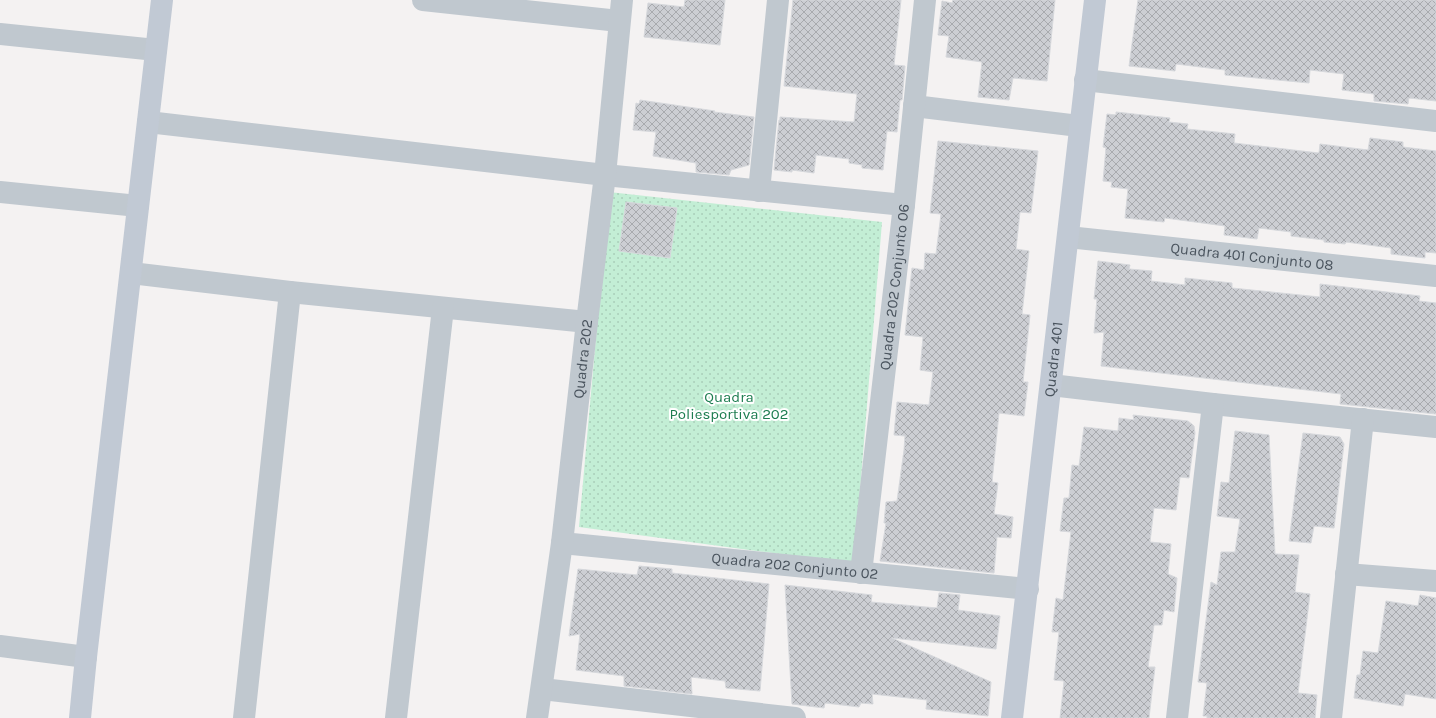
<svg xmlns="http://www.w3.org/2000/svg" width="1436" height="718" font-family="Karla,sans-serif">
	<defs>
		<pattern id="park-dots" width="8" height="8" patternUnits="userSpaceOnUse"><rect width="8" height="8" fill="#c3eed5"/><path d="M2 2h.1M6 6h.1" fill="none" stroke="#a9ceb9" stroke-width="1.8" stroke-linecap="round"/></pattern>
		<pattern id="building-cross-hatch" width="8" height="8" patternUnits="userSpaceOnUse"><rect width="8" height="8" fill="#ccced3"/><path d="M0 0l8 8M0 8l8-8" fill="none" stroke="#a8aaae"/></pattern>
	</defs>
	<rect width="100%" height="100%" fill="#f4f2f2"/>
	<path fill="url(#park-dots)" d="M609,192l273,30 -28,342 -275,-37z"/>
	<g fill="url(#building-cross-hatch)" stroke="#d6d8dc">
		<path d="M685,0h40l-5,45 -76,-8 4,-34 36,4z"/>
		<path d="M793,0h108l-7,65 11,1 -3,34h-2l-3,32 -10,-1 -4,39 -21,-2v-3l-13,-2v-4l-33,-4 -2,18 -22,-3v2l-18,-2 5,-50h1v-3l74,5 3,-28 -73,-8z"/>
		<path d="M953,0h102l-8,81 -34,-3 -4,22 -31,-3 4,-35 -36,-5 3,-21 -11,-1 4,-34 10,2z"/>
		<path d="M1138,0h298v101l-27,-3 -1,6 -34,-3v-7l-32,-4 2,-16 -34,-4 -1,13 -84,-8v-5l-49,-6 -1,7 -46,-5z"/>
		<path d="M640,100l75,11 -1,1 40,5 -5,48 -18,5 -2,5 -33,-3v-9l-43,-7 3,-24 -23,-2 3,-27 3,1z"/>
		<path d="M1116,112l54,6 -1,4 19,2 -1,5 48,5 -1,9 85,10 1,-9 48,6 2,-12 33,4v5l33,4v102l-11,-1v6l-34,-4v-6l-45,-6 -1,2 -21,-2v-2l-33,-4v-4l-32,-4 -2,11 -33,-4 1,-9 -60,-8 -1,4 -39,-4 3,-29 -17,-2 1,-5 -9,-1 3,-33 -3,-1 4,-33 9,1z"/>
		<path d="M938,141l100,10 -7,62 -11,-1 -4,37 13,2 -7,63 8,1 -7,67h5l-4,34 -25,-3 -7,69 6,1 -4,31 19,3 -2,21 -14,-1 -3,36 -114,-12 6,-38h-2l2,-21 11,-1 7,-51 1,-14 -11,-1 3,-33 32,3 4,-33 -13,-2 3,-33 -18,-2 7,-67 12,2 1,-17 11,1 5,-40 -11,-1z"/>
		<path d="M626,202l51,6 -7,50 -51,-7z"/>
		<path d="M1098,261l32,4 -1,4 23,2 -1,10 34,4v-7l47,5v5l88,9v-13l100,12 -1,5 17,2v111l-96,-10 1,-10 -240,-28 3,-34 -10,1 3,-34h-3z"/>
		<path d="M1133,415l55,6 6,5 1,7 -6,45 -9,-1 -4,33 -22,-2 -4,34 21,2 -3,30 9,4 -3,34 -10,-2 -2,15h-8l-6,42h7l-6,51h-89l4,-37 -10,-1 5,-48h-7l4,-34 7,2 8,-68 -11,-1 4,-33h5l3,-33 7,1 5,-39 34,4 1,-13 15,2z"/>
		<path d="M1235,431l34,4 6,119 24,1 -4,37 15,2 -12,99 19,2 -2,23h-108v-2h-4l4,-33 -9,-1 13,-100 6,3 4,-33h14l5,-33 -23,-3 4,-34 8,1z"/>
		<path d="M1303,433l37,4 4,7 -10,84 -20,-2 -3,17 -22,-2z"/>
		<path d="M639,566l33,3v4l97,11 -9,107 -34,-3 -1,-7 -34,-4 1,17 -68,-8v-10l-48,-6 4,-36 -11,2 9,-67 59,6z"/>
		<path d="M785,585l87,10 -1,7 66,6 2,-15 21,2 -2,15 42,6 -4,33 -104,-11 99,44 -3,34 -62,-7 1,-9 -55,-6 1,10 -12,-1 -2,4 -34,-4 -1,5 -32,-4z"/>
		<path d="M1420,595l16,3v101l-31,-5 -2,12 -49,-8 3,-23h3l3,-24 15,2 8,-52 32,5z"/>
	</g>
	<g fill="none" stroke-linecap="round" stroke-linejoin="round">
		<g stroke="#c0c8cf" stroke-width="22">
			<path d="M423,0l196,21"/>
			<path d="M0,34l156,16"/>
			<path d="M1085,80l351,41"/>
			<path d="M914,106l165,20"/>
			<path d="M148,122l457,53 299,30"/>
			<path d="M759,191l19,-191"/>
			<path d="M0,192l138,14"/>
			<path id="s1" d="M1068,237l368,39"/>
			<path d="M131,273l159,19 297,30"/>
			<path d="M1051,385l162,19 223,23"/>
			<path id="s2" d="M562,543l466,46"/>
			<path id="s3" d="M861,573l43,-368 21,-205"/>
			<path d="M1346,574l90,7"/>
			<path d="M0,646l86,11"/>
			<path d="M542,689l253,29"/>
			<path d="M244,718l46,-426"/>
			<path d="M396,718l47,-410"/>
			<path id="s4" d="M537,718l25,-175 25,-221 18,-147 17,-175"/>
			<path d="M1177,718l36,-314"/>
			<path d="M1331,718l32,-299"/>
		</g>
		<g stroke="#c1c9d4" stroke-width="22">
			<path d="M80,718l6,-61 76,-657"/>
			<path id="s5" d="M1012,718c29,-239 54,-479 83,-718"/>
		</g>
	</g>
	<g text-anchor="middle" stroke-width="4" stroke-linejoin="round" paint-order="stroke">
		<g font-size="15" fill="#4a545e" stroke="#fff">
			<text dy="5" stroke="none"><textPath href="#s1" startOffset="185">Quadra 401 Conjunto 08</textPath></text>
			<text dy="5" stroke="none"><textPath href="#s3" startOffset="288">Quadra 202 Conjunto 06</textPath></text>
			<text dy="5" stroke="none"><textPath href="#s4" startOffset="362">Quadra 202</textPath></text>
			<text dy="5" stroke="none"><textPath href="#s5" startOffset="361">Quadra 401</textPath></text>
			<text dy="5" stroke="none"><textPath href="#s2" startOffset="234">Quadra 202 Conjunto 02</textPath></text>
		</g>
		<g font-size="15" fill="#1d7d50" stroke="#fff">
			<text x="729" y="402">Quadra<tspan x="729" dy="17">Poliesportiva 202</tspan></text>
		</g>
	</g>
</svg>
